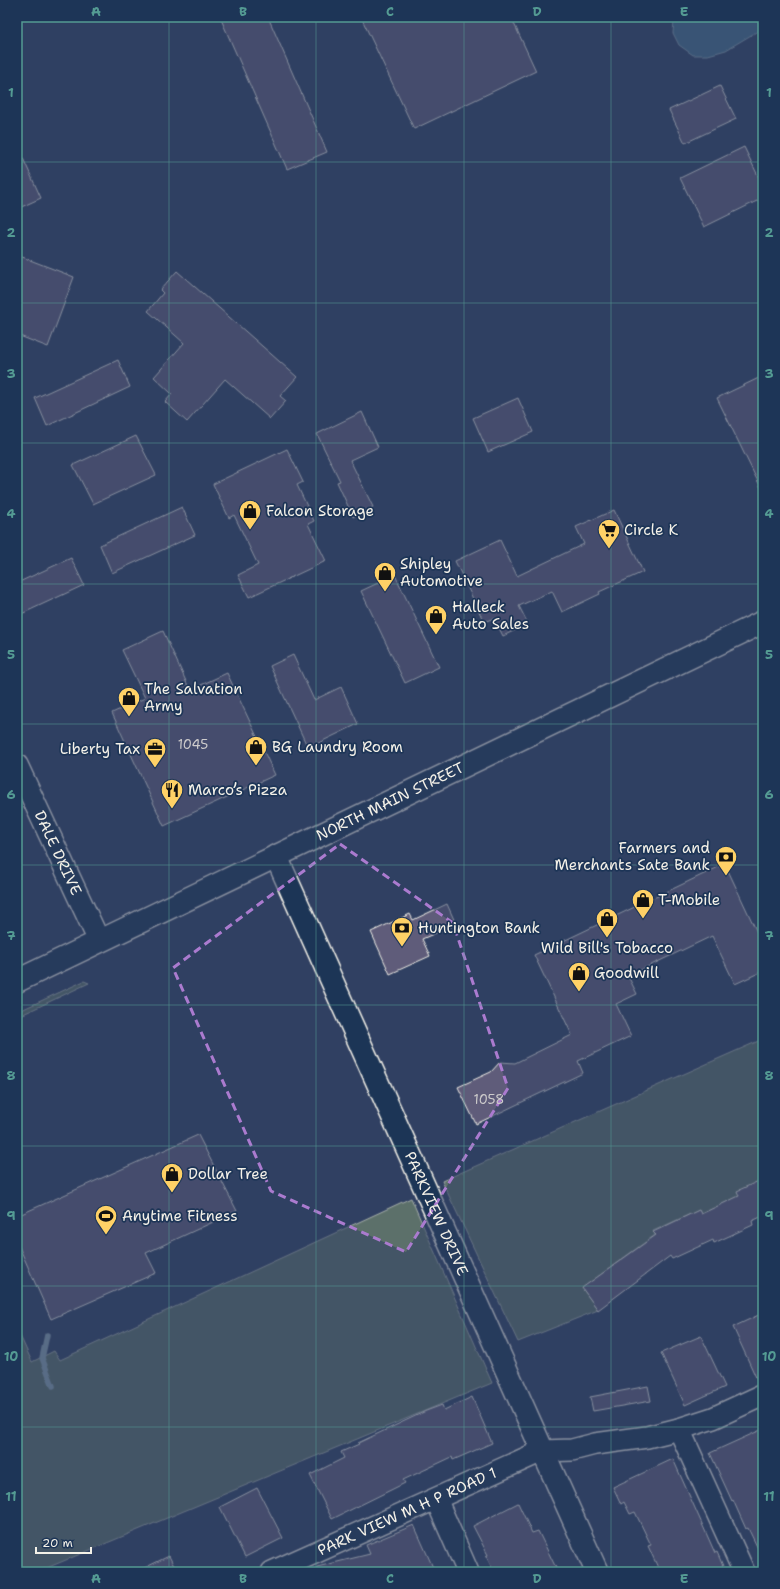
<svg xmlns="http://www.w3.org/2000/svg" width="780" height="1589" font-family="'Shantell Sans',sans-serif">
	<rect width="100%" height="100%" fill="#304062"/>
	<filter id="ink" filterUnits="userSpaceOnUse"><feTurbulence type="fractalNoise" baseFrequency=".025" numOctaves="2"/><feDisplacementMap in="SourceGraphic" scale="8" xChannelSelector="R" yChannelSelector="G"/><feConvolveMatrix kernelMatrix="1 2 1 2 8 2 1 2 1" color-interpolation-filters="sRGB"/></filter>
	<g filter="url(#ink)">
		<g fill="#5c706b" stroke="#a8b0aa">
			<path d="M84,981l5,2 -72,34v-5z"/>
			<path d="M763,1039v140l-24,17 -38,18 -2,-4 -46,21 2,4 -73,53 16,22 -80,32 -76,-161z"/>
			<path d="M411,1198l81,185 -455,189h-20v-243l15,33 22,-11 6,9z"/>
		</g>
		<path fill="#456e8c" stroke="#8ba2b1" d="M678,17h85v11l-37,22 -18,5h-15l-14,-10 -6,-12 1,-13z"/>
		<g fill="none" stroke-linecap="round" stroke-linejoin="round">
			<path stroke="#8ba2b1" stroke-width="5.5" d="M47,1335l-5,23 11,28"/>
		</g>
		<g fill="#5e5b7a" stroke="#f4f1e8">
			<path d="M220,17h48l59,135 -40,17z"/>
			<path d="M361,17h150l25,54 -122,58z"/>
			<path d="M720,86l16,33 -51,24 -16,-33z"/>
			<path d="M17,145l24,53 -24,11z"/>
			<path d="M744,147l19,39v12l-59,29 -24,-49z"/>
			<path d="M17,255l57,22 -26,70 -31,-12z"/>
			<path d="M177,271l120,106 -17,19 6,5 -16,18 -45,-40 -38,43 -22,-20 7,-8 -18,-17 30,-34 -36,-32 15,-18 -3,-3z"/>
			<path d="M118,360l12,27 -83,39 -12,-28z"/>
			<path d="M763,376v116l-46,-94z"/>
			<path d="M518,398l15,34 -45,20 -15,-34z"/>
			<path d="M362,412l16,35 -28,13 23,47 -20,10 -16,-35 3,-1 -23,-47z"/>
			<path d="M136,436l20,39 -63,29 -20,-39z"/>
			<path d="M287,449l16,33 -6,3 17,36 -6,3 18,37 -77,36 -11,-22 20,-10 -24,-50 -5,3 -16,-34z"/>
			<path d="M182,507l13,28 -83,38 -12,-28z"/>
			<path d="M614,510l29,62 -44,20 1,2 -38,18 -10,-21 -33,15 9,18 -25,12 -9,-18 -10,4 -29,-61 45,-21 17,36 67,-32 -8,-17z"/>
			<path d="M71,558l13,27 -67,31v-33z"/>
			<path d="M395,575l44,92 -34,16 -44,-92z"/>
			<path d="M163,631l27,59 37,-17 48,102 -111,51 -52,-113 33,-15 -23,-48z"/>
			<path d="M293,655l21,45 27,-13 17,37 -50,24 -38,-82z"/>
			<path d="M725,864l38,81v26l-28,13 -23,-48 -84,40 9,18 -21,10 15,32 -53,25 5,12 -107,51 -18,-37 33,-15 9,-10 15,1 57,-28 -38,-80z"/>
			<path d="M447,904l9,20 -34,15 8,17 -40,18 -19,-42 39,-18 3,6z"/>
			<path d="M198,1135l39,76 -91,42 10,20 -105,46 -34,-77v-26z"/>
			<path d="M763,1179v37l-11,5 1,4 -39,18 -1,-3 -41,19 -2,-3 -72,54 -16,-22 74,-53 -3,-3 46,-22 2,4 38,-18 -2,-5z"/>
			<path d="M763,1313v70l-4,1 -26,-57z"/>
			<path d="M701,1336l24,51 -40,18 -24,-52z"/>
			<path d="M648,1386l3,15 -58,10 -3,-14z"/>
			<path d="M472,1397l20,46 -39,17 -1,-3 -49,23 2,3 -73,36 -22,-44 34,-17 -3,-6 18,-8 -1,-1 68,-32 16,-6 2,5z"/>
			<path d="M763,1429v130l-15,-31 -2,1 -13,-29 -1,1 -22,-48z"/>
			<path d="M673,1459l42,94 2,-1 6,14 -12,6h-51l-12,-26 3,-1 -16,-33 -5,2 -6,-12 -3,2 -8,-17z"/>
			<path d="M257,1488l26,50 -38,19 -25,-50z"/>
			<path d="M518,1503l14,30 6,-2 20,41h-64l-8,-16 2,-1 -15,-29z"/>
			<path d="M414,1525l21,47h-117l-1,-5 53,-13 -4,-9z"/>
			<path d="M169,1556l8,16h-41z"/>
		</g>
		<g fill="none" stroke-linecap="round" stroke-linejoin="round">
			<g stroke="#f4f1e8" stroke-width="24">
				<g id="street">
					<path id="s1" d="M17,765l82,176"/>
					<path d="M679,1429l65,143"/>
					<path d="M436,1499l32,73"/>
					<path id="s2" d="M272,1572l270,-121 30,-1 23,-6 52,-7 32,-8 34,-11 50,-23"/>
				</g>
			</g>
			<g stroke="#f4f1e8" stroke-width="25">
				<g id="secondary">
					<path id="s3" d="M276,856l321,716"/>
				</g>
			</g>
			<g stroke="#f4f1e8" stroke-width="25">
				<g id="primary">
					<path id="s4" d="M17,981l746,-359"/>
				</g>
			</g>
			<use href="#street" stroke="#1d3557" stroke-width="21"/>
			<use href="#secondary" stroke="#1d3557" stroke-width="22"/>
			<use href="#primary" stroke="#1d3557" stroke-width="22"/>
		</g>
	</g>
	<path d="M0 0H780V1589H0ZM340,844l113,79 55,165 -102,164 -135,-61 -98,-223z" fill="#304062" fill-opacity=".55" fill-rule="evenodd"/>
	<path fill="none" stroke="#ab7bcf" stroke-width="3" stroke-dasharray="8 5" stroke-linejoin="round" d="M340,844l113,79 55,165 -102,164 -135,-61 -98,-223z"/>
	<path fill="none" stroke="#549b93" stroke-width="1" stroke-opacity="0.55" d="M169,17v1555M316,17v1555M464,17v1555M611,17v1555M17,162h746M17,303h746M17,443h746M17,584h746M17,724h746M17,865h746M17,1005h746M17,1146h746M17,1286h746M17,1427h746"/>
	<defs>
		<g id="shop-pin" transform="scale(1.15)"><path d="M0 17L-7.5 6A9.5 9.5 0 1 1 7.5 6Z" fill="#ffd166" stroke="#1d3557"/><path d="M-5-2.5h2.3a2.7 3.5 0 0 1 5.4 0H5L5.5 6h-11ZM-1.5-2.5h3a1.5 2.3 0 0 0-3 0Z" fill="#111"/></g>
		<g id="supermarket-pin" transform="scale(1.15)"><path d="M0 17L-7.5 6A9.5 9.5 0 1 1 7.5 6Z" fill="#ffd166" stroke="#1d3557"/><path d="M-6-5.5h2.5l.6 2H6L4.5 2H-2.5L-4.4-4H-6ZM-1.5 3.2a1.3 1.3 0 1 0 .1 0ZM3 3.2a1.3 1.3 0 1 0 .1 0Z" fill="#111"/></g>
		<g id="office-pin" transform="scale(1.15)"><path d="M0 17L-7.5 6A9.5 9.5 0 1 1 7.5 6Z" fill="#ffd166" stroke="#1d3557"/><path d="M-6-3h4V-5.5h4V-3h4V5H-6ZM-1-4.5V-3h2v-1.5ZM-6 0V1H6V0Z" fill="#111"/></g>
		<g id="restaurant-pin" transform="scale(1.15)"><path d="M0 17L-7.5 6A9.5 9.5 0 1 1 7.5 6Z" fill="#ffd166" stroke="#1d3557"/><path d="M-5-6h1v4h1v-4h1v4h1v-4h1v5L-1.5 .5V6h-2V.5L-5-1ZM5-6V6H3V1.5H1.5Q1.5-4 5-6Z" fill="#111"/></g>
		<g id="bank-pin" transform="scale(1.15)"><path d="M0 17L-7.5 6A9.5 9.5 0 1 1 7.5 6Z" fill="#ffd166" stroke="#1d3557"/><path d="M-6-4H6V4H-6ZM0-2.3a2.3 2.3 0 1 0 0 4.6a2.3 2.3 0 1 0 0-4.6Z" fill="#111"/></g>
		<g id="stadium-pin" transform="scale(1.15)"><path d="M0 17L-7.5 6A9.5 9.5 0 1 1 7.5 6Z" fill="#ffd166" stroke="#1d3557"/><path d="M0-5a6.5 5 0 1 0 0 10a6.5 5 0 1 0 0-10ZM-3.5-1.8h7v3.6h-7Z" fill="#111"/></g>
	</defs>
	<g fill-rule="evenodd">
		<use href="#shop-pin" x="250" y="511"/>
		<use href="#supermarket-pin" x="609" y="530"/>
		<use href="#shop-pin" x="385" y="573"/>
		<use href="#shop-pin" x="436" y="616"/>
		<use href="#shop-pin" x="129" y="698"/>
		<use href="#shop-pin" x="256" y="747"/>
		<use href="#office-pin" x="155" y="749"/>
		<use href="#restaurant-pin" x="172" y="790"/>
		<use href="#bank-pin" x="726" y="857"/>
		<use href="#shop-pin" x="643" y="900"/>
		<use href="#shop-pin" x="607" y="919"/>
		<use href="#bank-pin" x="402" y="928"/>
		<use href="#shop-pin" x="579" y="973"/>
		<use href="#shop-pin" x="172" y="1174"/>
		<use href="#stadium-pin" x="106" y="1216"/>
	</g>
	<g text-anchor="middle" stroke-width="3.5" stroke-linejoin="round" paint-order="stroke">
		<g font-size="13" fill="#cecccc">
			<text x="193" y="749">1045</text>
			<text x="489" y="1104">1058</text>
		</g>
		<g font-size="15" fill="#f4f1e8" stroke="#1d3557" text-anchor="start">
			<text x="266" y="516">Falcon Storage</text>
			<text x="624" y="535">Circle K</text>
			<text x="400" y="569">Shipley<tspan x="400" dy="17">Automotive</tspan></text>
			<text x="452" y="612">Halleck<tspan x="452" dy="17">Auto Sales</tspan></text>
			<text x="144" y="694">The Salvation<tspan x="144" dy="17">Army</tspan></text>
			<text x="272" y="752">BG Laundry Room</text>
			<text x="140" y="754" text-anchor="end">Liberty Tax</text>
			<text x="188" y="795">Marco’s Pizza</text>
			<text x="710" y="853" text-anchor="end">Farmers and<tspan x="710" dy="17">Merchants Sate Bank</tspan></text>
			<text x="658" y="905">T-Mobile</text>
			<text x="418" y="933">Huntington Bank</text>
			<text x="607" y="953" text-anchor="middle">Wild Bill's Tobacco</text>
			<text x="594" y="978">Goodwill</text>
			<text x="188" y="1179">Dollar Tree</text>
			<text x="122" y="1221">Anytime Fitness</text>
		</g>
		<g font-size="15" fill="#f4f1e8" stroke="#1d3557">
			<text dy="5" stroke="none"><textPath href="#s4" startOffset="414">NORTH MAIN STREET</textPath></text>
			<text dy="5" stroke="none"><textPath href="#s1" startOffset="97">DALE DRIVE</textPath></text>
			<text dy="5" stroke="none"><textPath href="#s3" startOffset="392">PARKVIEW DRIVE</textPath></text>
			<text dy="5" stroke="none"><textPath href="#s2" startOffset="148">PARK VIEW M H P ROAD 1</textPath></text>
		</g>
	</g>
	<rect width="780" height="1589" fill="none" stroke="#1d3557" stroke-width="44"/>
	<path d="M36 1547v6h55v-6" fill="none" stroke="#f4f1e8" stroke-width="2"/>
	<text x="42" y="1547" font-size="12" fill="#f4f1e8" stroke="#1d3557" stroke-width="3" paint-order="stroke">20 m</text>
	<rect x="22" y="22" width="736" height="1545" fill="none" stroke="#549b93" stroke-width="1.5"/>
	<g font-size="13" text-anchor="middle" font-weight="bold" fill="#549b93">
		<text x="96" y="16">A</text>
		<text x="243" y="16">B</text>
		<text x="390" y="16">C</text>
		<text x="537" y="16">D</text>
		<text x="684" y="16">E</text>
		<text x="11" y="97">1</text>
		<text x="769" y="97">1</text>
		<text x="11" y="237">2</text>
		<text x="769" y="237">2</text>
		<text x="11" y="378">3</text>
		<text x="769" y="378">3</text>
		<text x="11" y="518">4</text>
		<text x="769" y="518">4</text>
		<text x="11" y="659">5</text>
		<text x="769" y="659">5</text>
		<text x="11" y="799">6</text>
		<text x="769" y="799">6</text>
		<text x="11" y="940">7</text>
		<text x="769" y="940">7</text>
		<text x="11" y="1080">8</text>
		<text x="769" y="1080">8</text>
		<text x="11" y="1220">9</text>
		<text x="769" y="1220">9</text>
		<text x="11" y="1361">10</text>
		<text x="769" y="1361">10</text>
		<text x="11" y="1501">11</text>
		<text x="769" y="1501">11</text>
		<text x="96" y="1583">A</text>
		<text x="243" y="1583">B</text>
		<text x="390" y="1583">C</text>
		<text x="537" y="1583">D</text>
		<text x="684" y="1583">E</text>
	</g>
</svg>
